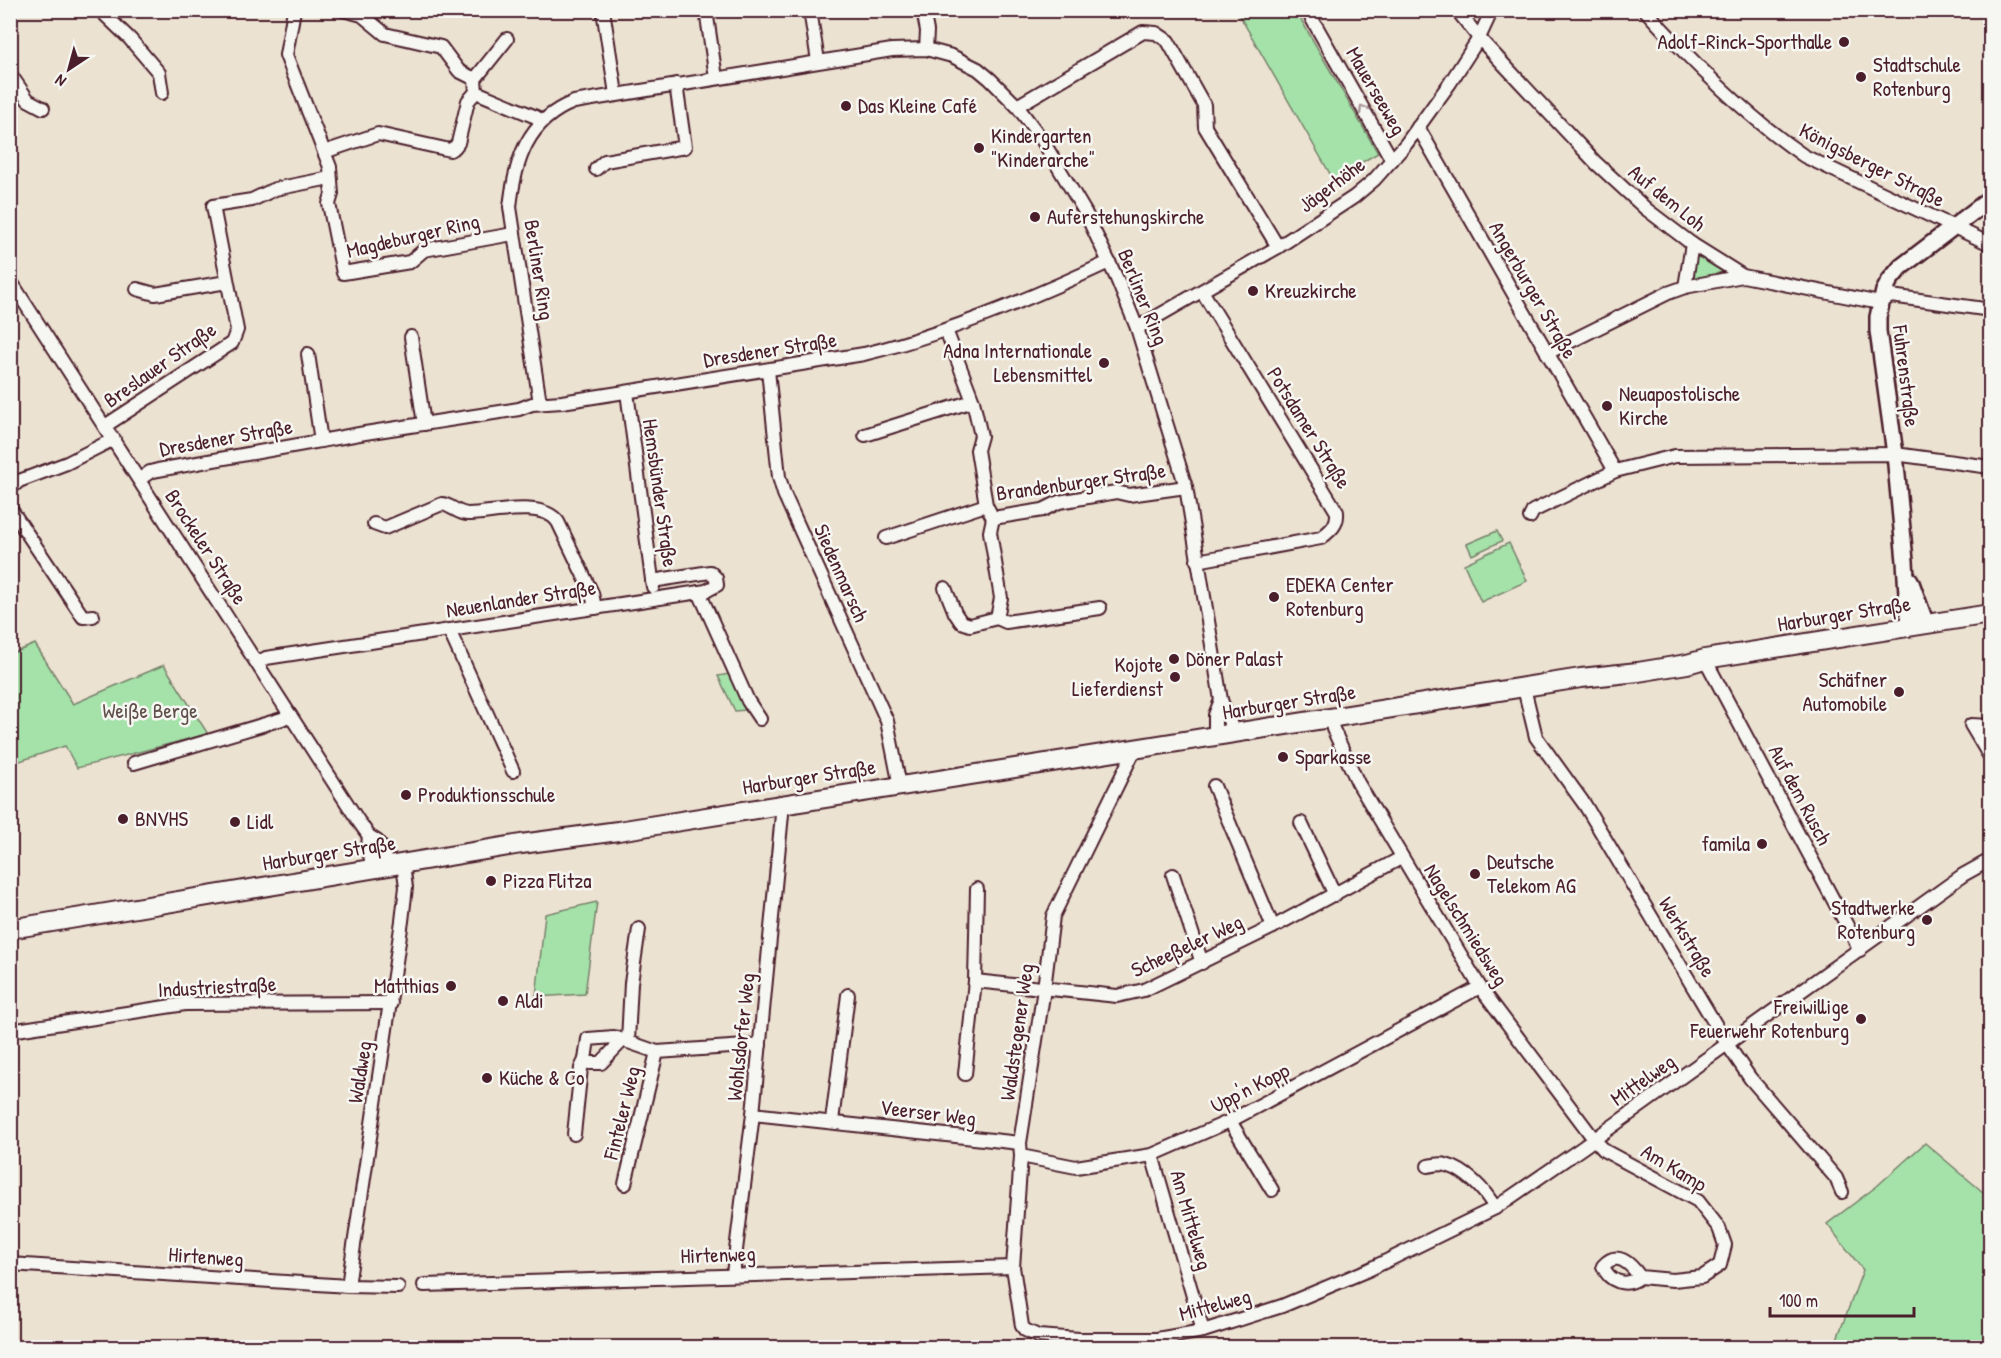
<svg xmlns="http://www.w3.org/2000/svg" width="2001" height="1358" font-family="'Patrick Hand',sans-serif">
	<rect width="100%" height="100%" fill="#ece2d2"/>
	<filter id="ink" filterUnits="userSpaceOnUse"><feTurbulence type="fractalNoise" baseFrequency=".0167" numOctaves="2"/><feDisplacementMap in="SourceGraphic" scale="12" xChannelSelector="R" yChannelSelector="G"/><feConvolveMatrix kernelMatrix="1 2 1 2 8 2 1 2 1" color-interpolation-filters="sRGB"/></filter>
	<g filter="url(#ink)">
		<g fill="#a4e2a9" stroke="#77806a" stroke-width="1.5">
			<path d="M1237,11h59l82,142 -45,26z"/>
			<path d="M1696,255l31,19 -30,6 -6,-7z"/>
			<path d="M1497,531l5,10 -30,14 -5,-11z"/>
			<path d="M1509,543l18,38 -46,21 -17,-38z"/>
			<path d="M35,644l38,60 91,-39 44,69 -131,34 -12,-22 -54,18v-110z"/>
			<path d="M729,674l17,36 -11,1 -17,-35z"/>
			<path d="M597,902l-12,92 -49,3 9,-83z"/>
			<path d="M1925,1143l65,55v149h-156l29,-77 -36,-46 50,-38z"/>
		</g>
		<g fill="none" stroke-linecap="round" stroke-linejoin="round">
			<g stroke="#4a1f2b" stroke-width="16">
				<g id="minor">
					<path d="M100,10l30,29 29,34 3,20"/>
					<path d="M294,10l-8,45 44,112 2,27 -3,10 14,69 67,-11 14,-12 89,-16"/>
					<path d="M343,10l19,5 23,19 56,13 18,24 16,8 1,13 60,25 5,5"/>
					<path d="M603,10l13,84"/>
					<path d="M706,10l10,68"/>
					<path d="M810,10l8,51"/>
					<path d="M923,10l4,21 -1,18"/>
					<path d="M1307,10l85,150"/>
					<path d="M1457,10l22,28 117,125 50,46 46,35 51,32 137,27 11,-7 93,13 6,3"/>
					<path d="M1645,10c47,52 101,106 159,146l186,88"/>
					<path d="M10,74l18,26 15,8"/>
					<path d="M475,79l32,-40"/>
					<path d="M1017,106l126,-74 13,1 12,8 36,64 1,22 73,120"/>
					<path d="M1418,127l197,344"/>
					<path d="M324,152l54,-18 72,16 5,-3 3,-4 10,-42 8,-9"/>
					<path d="M596,169l9,-8 80,-14 -9,-63"/>
					<path d="M10,280l349,542 10,14 8,5 5,7 5,19"/>
					<path d="M1685,287l7,-43"/>
					<path d="M137,289l18,5 72,-12"/>
					<path d="M1137,328l141,-81 76,-50 20,-17 32,-36 44,-61 29,-45 13,-28"/>
					<path d="M946,330l27,71 8,35 -4,14 9,55 7,13 50,-8 16,-8 40,-7 17,-3 13,3 57,-8"/>
					<path d="M411,337l13,87"/>
					<path d="M1547,353l121,-60 17,-6 58,-11"/>
					<path d="M308,354l13,87"/>
					<path d="M768,370l11,107 5,17 103,227 13,65"/>
					<path d="M627,392l26,195"/>
					<path d="M540,403l-30,-196c5,-46 17,-87 64,-105l318,-52 34,-1 26,7 26,13 12,10 27,27 24,32 44,74 32,67 20,49 49,159 35,213 13,33"/>
					<path d="M105,426l127,-83 5,-13 -24,-124 39,-6 23,-11 55,-11"/>
					<path d="M865,435l108,-34"/>
					<path d="M140,479l10,-7 8,-2 207,-37 154,-24 13,-5 30,-2 302,-48c83,-20 168,-56 245,-92"/>
					<path d="M10,489l9,-8 48,-18 47,-24"/>
					<path d="M10,508l73,109 10,-1"/>
					<path d="M1530,517l3,-6 82,-40 60,-15 220,-2 95,13"/>
					<path d="M993,518l-3,14 11,66 -4,20 9,4 94,-14"/>
					<path d="M374,524l11,4 57,-24c9,1 16,10 26,10 23,0 74,-15 90,8l34,71 3,15"/>
					<path d="M886,538l100,-33"/>
					<path d="M1197,561l124,-23c10,-8 17,-13 16,-26l-135,-221"/>
					<path d="M945,588l10,25 6,9 9,3 27,-7"/>
					<path d="M699,592l49,109 12,18"/>
					<path d="M449,630l64,141"/>
					<path d="M1705,659l155,291"/>
					<path d="M257,663l9,-5 440,-67 11,-6 -1,-7 -6,-6 -58,9"/>
					<path d="M1524,688l12,49 49,68 142,239 23,34 86,100 6,14"/>
					<path d="M1331,718l2,11 25,54 122,204 114,152 11,12 93,50 21,27 6,17 -5,20 -18,12 -29,3 -33,-3c-14,11 -31,5 -37,-11 14,-16 27,-3 37,11"/>
					<path d="M1990,726l-19,-1 19,32"/>
					<path d="M1215,736v-21l6,-15"/>
					<path d="M1135,749l-82,167 -9,73 -24,154 1,13 -8,111 9,59 3,4 13,6 41,3h78l46,-8 79,-25 86,-36 127,-62 87,-60 381,-273 27,-15"/>
					<path d="M134,763l148,-44 8,-4"/>
					<path d="M1214,786l59,141"/>
					<path d="M1301,823l34,72"/>
					<path d="M369,836l-1,10 5,23"/>
					<path d="M1173,875l29,88"/>
					<path d="M975,981l142,15 27,-6 129,-63 128,-69"/>
					<path d="M10,1031l175,-27 206,-1"/>
					<path d="M623,1040l-22,23h-11l-5,-3 3,-21 26,-2 43,15 103,-7"/>
					<path d="M628,1041l3,-58 8,-54"/>
					<path d="M965,1074l10,-93 2,-92"/>
					<path d="M753,1114l267,29"/>
					<path d="M832,1121l16,-126"/>
					<path d="M1230,1121l42,69"/>
					<path d="M574,1134l7,-66 4,-8"/>
					<path d="M1152,1155l51,176"/>
					<path d="M1021,1156l55,11 76,-12 78,-34 250,-134"/>
					<path d="M1428,1166c5,-1 13,-3 18,-1 20,5 39,25 49,43"/>
					<path d="M625,1184l32,-132"/>
					<path d="M10,1264l338,22 50,1"/>
					<path d="M733,1274l20,-160 30,-310"/>
					<path d="M424,1285l589,-18"/>
					<path d="M348,1286l54,-365 4,-34 -3,-23"/>
				</g>
			</g>
			<g stroke="#4a1f2b" stroke-width="20">
				<g id="tertiary">
					<path d="M1910,580l16,44"/>
					<path d="M1909,627l-4,-66 -10,-107 -17,-123v-14l6,-26 6,-11 11,-13 89,-68"/>
				</g>
			</g>
			<g stroke="#4a1f2b" stroke-width="22">
				<path id="primary" d="M10,929l511,-85 97,-13 963,-153 57,-6 49,-8 18,-5 285,-45"/>
			</g>
			<use href="#minor" stroke="#f6f6f2" stroke-width="12"/>
			<use href="#tertiary" stroke="#f6f6f2" stroke-width="15"/>
			<use href="#primary" stroke="#f6f6f2" stroke-width="18"/>
		</g>
		<defs><path id="oneway-chevron" d="M-2-3.5L2.5 0L-2 3.5" fill="none" stroke-width="1.6" stroke-linecap="round" stroke-linejoin="round" transform="scale(1.5)"/></defs>
		<use stroke="#a99598" href="#oneway-chevron" transform="translate(1363 109) rotate(-120)"/>
	</g>
	<g fill="#4a1f2b" stroke="#f6f6f2" stroke-width="2">
		<circle cx="1844" cy="42" r="6"/>
		<circle cx="1861" cy="77" r="6"/>
		<circle cx="846" cy="106" r="6"/>
		<circle cx="979" cy="148" r="6"/>
		<circle cx="1035" cy="217" r="6"/>
		<circle cx="1253" cy="291" r="6"/>
		<circle cx="1104" cy="363" r="6"/>
		<circle cx="1607" cy="406" r="6"/>
		<circle cx="1274" cy="597" r="6"/>
		<circle cx="1174" cy="659" r="6"/>
		<circle cx="1175" cy="677" r="6"/>
		<circle cx="1899" cy="692" r="6"/>
		<circle cx="1283" cy="757" r="6"/>
		<circle cx="406" cy="795" r="6"/>
		<circle cx="123" cy="819" r="6"/>
		<circle cx="235" cy="822" r="6"/>
		<circle cx="1762" cy="844" r="6"/>
		<circle cx="1475" cy="874" r="6"/>
		<circle cx="491" cy="881" r="6"/>
		<circle cx="1927" cy="920" r="6"/>
		<circle cx="451" cy="986" r="6"/>
		<circle cx="503" cy="1001" r="6"/>
		<circle cx="1861" cy="1019" r="6"/>
		<circle cx="487" cy="1078" r="6"/>
	</g>
	<g text-anchor="middle" stroke-width="5" stroke-linejoin="round" paint-order="stroke">
		<g font-size="21" fill="#4a1f2b" stroke="#f6f6f2" text-anchor="start">
			<text x="1832" y="49" text-anchor="end">Adolf-Rinck-Sporthalle</text>
			<text x="1873" y="72">Stadtschule<tspan x="1873" dy="24">Rotenburg</tspan></text>
			<text x="858" y="113">Das Kleine Café</text>
			<text x="991" y="143">Kindergarten<tspan x="991" dy="24">"Kinderarche"</tspan></text>
			<text x="1047" y="224">Auferstehungskirche</text>
			<text x="1265" y="298">Kreuzkirche</text>
			<text x="1092" y="358" text-anchor="end">Adna Internationale<tspan x="1092" dy="24">Lebensmittel</tspan></text>
			<text x="1619" y="401">Neuapostolische<tspan x="1619" dy="24">Kirche</tspan></text>
			<text x="1286" y="592">EDEKA Center<tspan x="1286" dy="24">Rotenburg</tspan></text>
			<text x="1186" y="666">Döner Palast</text>
			<text x="1163" y="672" text-anchor="end">Kojote<tspan x="1163" dy="24">Lieferdienst</tspan></text>
			<text x="1887" y="687" text-anchor="end">Schäfner<tspan x="1887" dy="24">Automobile</tspan></text>
			<text x="1295" y="764">Sparkasse</text>
			<text x="418" y="802">Produktionsschule</text>
			<text x="135" y="826">BNVHS</text>
			<text x="247" y="829">Lidl</text>
			<text x="1750" y="851" text-anchor="end">famila</text>
			<text x="1487" y="869">Deutsche<tspan x="1487" dy="24">Telekom AG</tspan></text>
			<text x="503" y="888">Pizza Flitza</text>
			<text x="1915" y="915" text-anchor="end">Stadtwerke<tspan x="1915" dy="24">Rotenburg</tspan></text>
			<text x="439" y="993" text-anchor="end">Matthias</text>
			<text x="515" y="1008">Aldi</text>
			<text x="1849" y="1014" text-anchor="end">Freiwillige<tspan x="1849" dy="24">Feuerwehr Rotenburg</tspan></text>
			<text x="499" y="1085">Küche &amp; Co</text>
		</g>
		<g font-size="21" fill="#4a1f2b" stroke="#f6f6f2">
			<text transform="translate(1376 91) rotate(60)" y="7">Mauerseeweg</text>
			<text transform="translate(1872 165) rotate(27)" y="7">Königsberger Straße</text>
			<text transform="translate(1332 185) rotate(-37)" y="7">Jägerhöhe</text>
			<text transform="translate(1667 198) rotate(39)" y="7">Auf dem Loh</text>
			<text transform="translate(413 236) rotate(-13)" y="7">Magdeburger Ring</text>
			<text transform="translate(539 270) rotate(81)" y="7">Berliner Ring</text>
			<text transform="translate(1533 290) rotate(60)" y="7">Angerburger Straße</text>
			<text transform="translate(1143 297) rotate(68)" y="7">Berliner Ring</text>
			<text transform="translate(770 350) rotate(-9)" y="7">Dresdener Straße</text>
			<text transform="translate(160 365) rotate(-35)" y="7">Breslauer Straße</text>
			<text transform="translate(1906 376) rotate(83)" y="7">Fuhrenstraße</text>
			<text transform="translate(1309 428) rotate(58)" y="7">Potsdamer Straße</text>
			<text transform="translate(226 438) rotate(-10)" y="7">Dresdener Straße</text>
			<text transform="translate(1081 482) rotate(-8)" y="7">Brandenburger Straße</text>
			<text transform="translate(660 493) rotate(82)" y="7">Hemsbünder Straße</text>
			<text transform="translate(206 547) rotate(57)" y="7">Brockeler Straße</text>
			<text transform="translate(841 573) rotate(66)" y="7">Siedenmarsch</text>
			<text transform="translate(521 599) rotate(-9)" y="7">Neuenlander Straße</text>
			<text transform="translate(1844 614) rotate(-9)" y="7">Harburger Straße</text>
			<text transform="translate(1289 702) rotate(-9)" y="7">Harburger Straße</text>
			<text transform="translate(809 777) rotate(-9)" y="7">Harburger Straße</text>
			<text transform="translate(1800 795) rotate(62)" y="7">Auf dem Rusch</text>
			<text transform="translate(329 853) rotate(-9)" y="7">Harburger Straße</text>
			<text transform="translate(1466 925) rotate(58)" y="7">Nagelschmiedsweg</text>
			<text transform="translate(1687 937) rotate(59)" y="7">Werkstraße</text>
			<text transform="translate(1187 946) rotate(-25)" y="7">Scheeßeler Weg</text>
			<text transform="translate(217 987) rotate(-3)" y="7">Industriestraße</text>
			<text transform="translate(1017 1032) rotate(-82)" y="7">Waldstegener Weg</text>
			<text transform="translate(741 1037) rotate(-84)" y="7">Wohlsdorfer Weg</text>
			<text transform="translate(360 1072) rotate(-81)" y="7">Waldweg</text>
			<text transform="translate(1643 1080) rotate(-35)" y="7">Mittelweg</text>
			<text transform="translate(1250 1088) rotate(-27)" y="7">Upp'n Kopp</text>
			<text transform="translate(622 1113) rotate(-76)" y="7">Finteler Weg</text>
			<text transform="translate(928 1113) rotate(7)" y="7">Veerser Weg</text>
			<text transform="translate(1674 1168) rotate(31)" y="7">Am Kamp</text>
			<text transform="translate(1191 1220) rotate(74)" y="7">Am Mittelweg</text>
			<text transform="translate(718 1255) rotate(-2)" y="7">Hirtenweg</text>
			<text transform="translate(206 1257) rotate(4)" y="7">Hirtenweg</text>
			<text transform="translate(1215 1305) rotate(-15)" y="7">Mittelweg</text>
		</g>
		<g font-size="21" fill="#60504a" stroke="#f6f6f2">
			<text x="150" y="718">Weiße Berge</text>
		</g>
	</g>
	<rect width="2001" height="1358" fill="none" stroke="#f6f6f2" stroke-width="36"/>
	<rect x="18" y="18" width="1965" height="1322" fill="none" stroke="#4a1f2b" stroke-width="2" filter="url(#ink)"/>
	<g transform="translate(69 69) rotate(216)" stroke="#f6f6f2" stroke-width="4.5" paint-order="stroke">
	<path d="M0-4.5L10 22L0 15L-10 22Z" fill="#4a1f2b"/>
	<text y="-9" font-size="16" font-weight="bold" text-anchor="middle" fill="#4a1f2b">N</text>
	</g>
	<path d="M1770 1307v9h144v-9" fill="none" stroke="#4a1f2b" stroke-width="3"/>
	<text x="1779" y="1307" font-size="18" fill="#4a1f2b" stroke="#f6f6f2" stroke-width="4.5" paint-order="stroke">100 m</text>
</svg>
